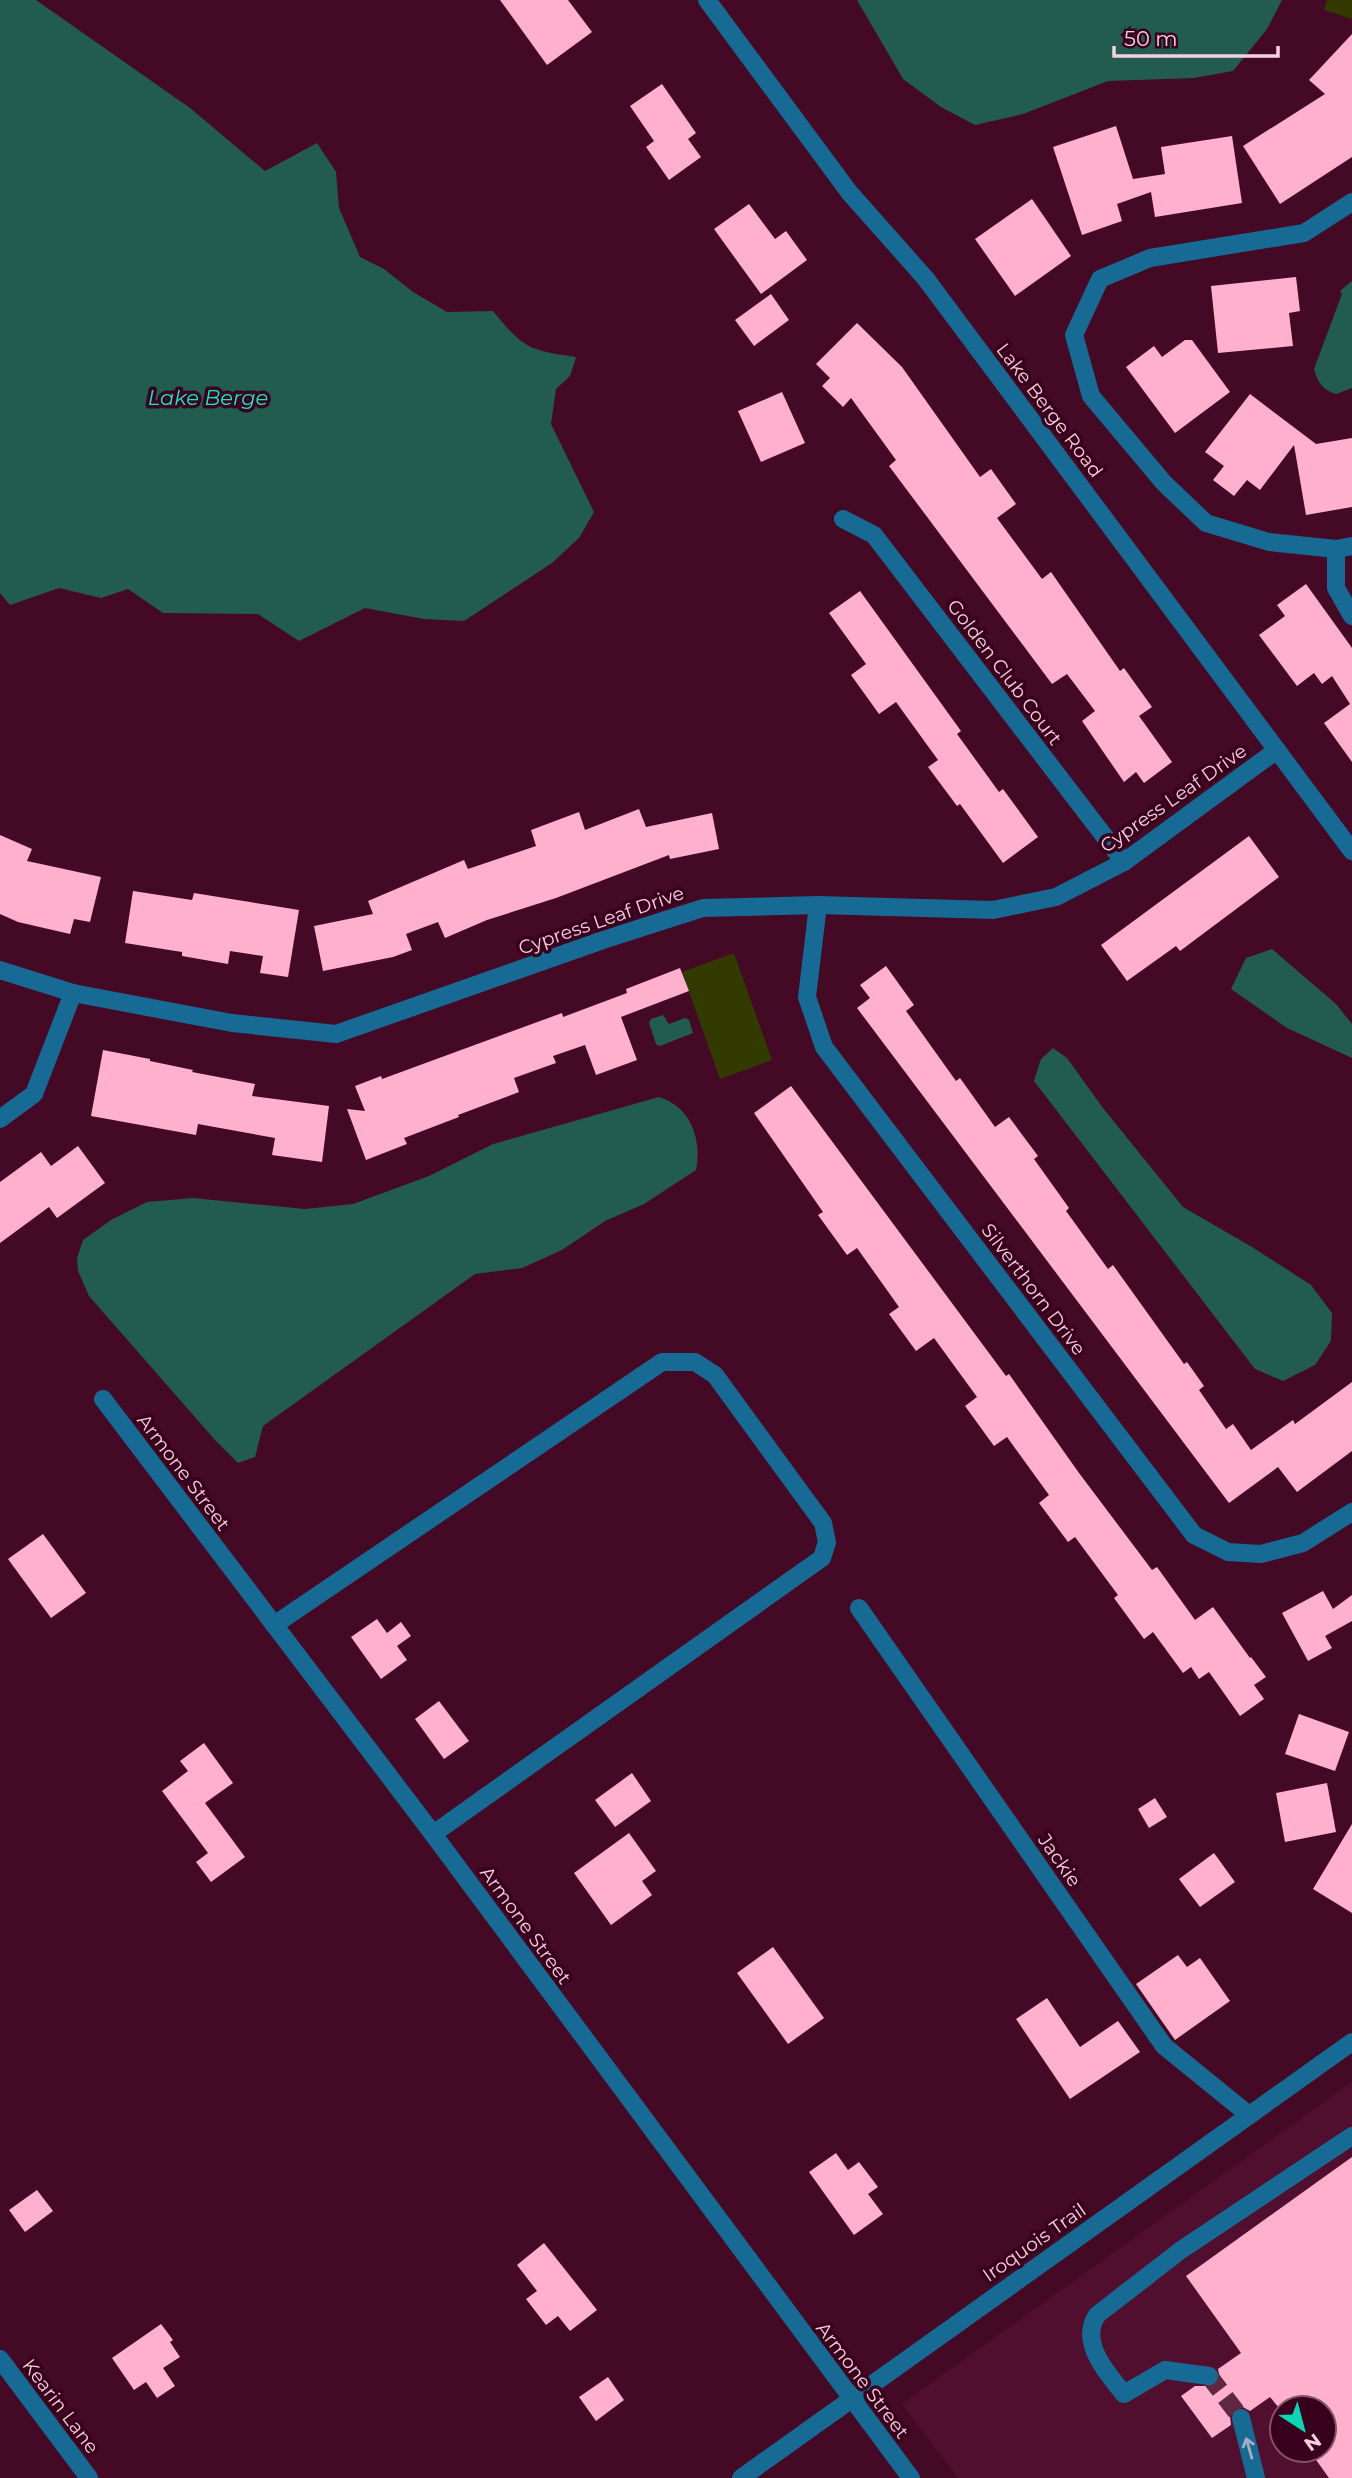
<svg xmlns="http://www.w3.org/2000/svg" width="1352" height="2478" font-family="Montserrat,sans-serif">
	<rect width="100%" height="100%" fill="#440925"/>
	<path fill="#510f2f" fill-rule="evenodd" d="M1352,2082v396h-394l-56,-74zM1282,2408h42v42h-42z"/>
	<g fill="#333a00">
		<path d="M1327,0h25v19l-28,-9z"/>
		<path d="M734,953l38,107 -52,19 -38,-107z"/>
	</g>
	<g fill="#215c4f">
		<path d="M0,0h36l154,108 75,63 52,-28 19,29 3,36 21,49 24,12 29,23 34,20 46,-1c30,37 36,39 83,46l-6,19 -14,13 -5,35 43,88 -15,26 -27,25 -88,58 -40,-2 -59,-11 -66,33 -41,-27 -95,-1 -35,-24 -27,9 -42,-10 -49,17 -10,-12z"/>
		<path d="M857,0h425l-15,29 -34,42 -39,7 -86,3 -85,33 -48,11 -34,-18 -38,-28z"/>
		<path d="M1352,281v107l-16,6c-13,-4 -18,-11 -22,-25l28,-75 -2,-3z"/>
		<path d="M1272,949l64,55 16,20v34l-65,-30 -56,-39 15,-31z"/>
		<path d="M663,1015l6,9 16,-6 4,2 4,13 -33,13 -4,-2 -7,-21 2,-4z"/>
		<path d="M1053,1048l14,10 36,50 80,99 69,40 59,38 21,28 -1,28 -16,24 -32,16 -28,-12 -221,-288 7,-22z"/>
		<path d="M659,1097c32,10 43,42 37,73l-52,34 -39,17 -43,29 -40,18 -47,6 -212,152 -8,31 -17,6 -23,-23 -126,-144 -11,-25 -1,-13 6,-18 28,-20 36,-18 46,-4 112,11 48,-5 76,-28 64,-32z"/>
	</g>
	<g fill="#ffb0cc">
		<path d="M500,0h68l24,32 -45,33z"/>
		<path d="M1352,34v123l-72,47 -37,-58 82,-52 -16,-14z"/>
		<path d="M662,84l34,49 -8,6 13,18 -32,23 -23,-33 8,-6 -24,-35z"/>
		<path d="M1116,126l17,53 32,-5 -4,-27 71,-11 10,67 -87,14 -4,-25 -34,12 5,17 -40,14 -29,-88z"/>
		<path d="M1032,199l39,57 -56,40 -40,-57z"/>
		<path d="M749,204l26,35 11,-8 21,29 -46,34 -47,-65z"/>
		<path d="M1296,277l4,34 -11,2 4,33 -75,7 -7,-67z"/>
		<path d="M771,294l18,26 -35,26 -19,-26z"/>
		<path d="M857,323l45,44 78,110 11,-8 25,35 -19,14 45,61 9,-7 69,99 4,-3 28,39 -13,9 33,46 -28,21 -8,-11 -12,10 -42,-61 13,-10 -28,-37 -15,10 -163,-218 7,-6 -45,-62 -8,9 -21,-21 8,-8 -14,-14z"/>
		<path d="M1185,340h7l38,52 -55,41 -49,-66 28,-21 8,11z"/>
		<path d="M782,392l23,51 -44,19 -23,-51z"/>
		<path d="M1250,394l66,50 36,-6v69l-46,8 -12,-70 -34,45 -13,-10 -13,16 -21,-16 11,-14 -19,-14z"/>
		<path d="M1306,584l46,64v114l-28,-39 26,-19 -18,-28 -10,8 -8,-11 -17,13 -38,-51 26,-19 -8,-11z"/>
		<path d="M860,591l101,140 -4,3 42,58 4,-3 35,48 -35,26 -43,-59 -3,2 -29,-39 10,-7 -42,-58 -17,12 -28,-39 15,-11 -37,-51z"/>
		<path d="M639,809l7,18 66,-14 7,36 -49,10 -1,-4 -113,43 -69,22 -42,18 -7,-16 -32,12 6,16 -19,7 -70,14 -9,-45 59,-12 -5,-13 96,-41 4,9 68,-23 -5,-16 48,-18 6,18z"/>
		<path d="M0,835l32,14 -5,12 74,16 -11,45 -16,-3 -4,15 -52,-12 -18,-8z"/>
		<path d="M1249,836l30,41 -99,74 -4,-5 -49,35 -26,-36z"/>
		<path d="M133,891l59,9 2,-7 105,17 -11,67 -28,-4 3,-17 -33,-5 -2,13 -46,-8v-4l-57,-9z"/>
		<path d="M886,966l28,39 -8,6 50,70 4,-3 35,49 14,-10 29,39 -4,3 35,49 -3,3 42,58 5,-4 71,99 3,-2 17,24 -5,4 27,39 7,-5 18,26 42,-30 2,4 57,-42v69l-55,41 -19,-25 -49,36 -372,-495 13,-10 -10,-13z"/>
		<path d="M680,968l9,23 -68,26 16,43 -41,15 -11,-30 -32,11 3,7 -42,15 5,14 -61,23 1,2 -55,21 3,6 -41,16 -19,-51 18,2 -10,-25 26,-10 1,3 180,-66 1,4 64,-24 -1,-4z"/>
		<path d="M103,1050l47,9v2l43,9 -1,2 63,12 -3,12 77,10 -7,56 -50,-7 3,-17 -77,-14 -2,11 -105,-19z"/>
		<path d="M791,1086l215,290 3,-2 70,99 73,97 5,-3 38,53 18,-13 37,51 1,-1 15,20 -12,8 10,14 -24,17 -31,-44 -10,7 -8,-12 -8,6 -30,-41 -9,7 -30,-41 4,-3 -43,-58 -7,5 -29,-39 10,-8 -42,-58 -13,9 -29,-40 12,-9 -43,-59 -18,13 -27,-37 10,-7 -42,-59 -10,7 -29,-40 5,-3 -69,-99z"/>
		<path d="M78,1146l27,37 -48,35 -8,-11 -49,36v-61l41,-30 10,14z"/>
		<path d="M43,1534l43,59 -35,25 -43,-59z"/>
		<path d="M1323,1591l10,18 19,-14v26l-27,15 7,12 -24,13 -26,-48z"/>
		<path d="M377,1619l10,14 14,-11 10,14 -14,10 10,14 -26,19 -30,-42z"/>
		<path d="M439,1701l30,40 -25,18 -29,-40z"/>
		<path d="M1299,1714l50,18 -14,39 -50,-17z"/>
		<path d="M204,1743l29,40 -28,20 40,54 -34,25 -15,-20 12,-9 -46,-62 26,-20 -8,-10z"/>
		<path d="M632,1773l19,28 -36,26 -20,-27z"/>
		<path d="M1327,1783l9,49 -51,10 -9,-49z"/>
		<path d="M1155,1798l12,19 -18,11 -11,-19z"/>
		<path d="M1352,1824v89l-39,-24z"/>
		<path d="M629,1833l27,38 -14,10 10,14 -41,30 -37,-52z"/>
		<path d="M1214,1853l21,29 -35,25 -21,-28z"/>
		<path d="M773,1947l51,71 -36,26 -51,-71z"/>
		<path d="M1178,1955l9,12 13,-9 30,43 -55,39 -39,-56z"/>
		<path d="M1047,1998l33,49 38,-26 22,31 -70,47 -54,-80z"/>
		<path d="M836,2153l12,17 11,-8 19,25 -10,7 15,20 -29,21 -45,-63z"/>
		<path d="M1352,2157v321h-23l-20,-28h15v-42h-45l-9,-11 -20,14 -7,-4 -9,2 -4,7 1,9 -19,13 -31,-42 14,-10h19l6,-8 -2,-9 23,-16 -55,-77z"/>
		<path d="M37,2190l16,21 -28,21 -16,-22z"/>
		<path d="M544,2243l53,67 -27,21 -12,-15 -12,9 -20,-26 11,-8 -20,-26z"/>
		<path d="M161,2324l12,16 -3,2 10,15 -17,11 12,18 -18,12 -11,-16 -12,8 -22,-32z"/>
		<path d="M608,2377l16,23 -28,21 -17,-24z"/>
	</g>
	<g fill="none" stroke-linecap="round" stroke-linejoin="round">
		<path stroke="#5f2740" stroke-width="18" stroke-dasharray="18 9" stroke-linecap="butt" d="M1209,2376l32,42"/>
		<g stroke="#176a94" stroke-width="18">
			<path d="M707,0l142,192 77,87 426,572"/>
			<path d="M1352,202l-48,31 -154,25 -50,21 -26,56 17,61 73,87 42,40 63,19 67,7 16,-3"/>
			<path d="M843,519l31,16 250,327"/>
			<path d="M1336,549v39l16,28"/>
			<path d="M818,905l-11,92 17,50 370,488 34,17 33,2 42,-11 49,-31"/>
			<path d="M0,970l73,23 159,30 104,11 270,-95 97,-31 115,-3 175,5 63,-13 68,-35 153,-112"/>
			<path d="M0,1119l34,-25 39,-101"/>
			<path d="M103,1399l330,435 478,644"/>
			<path d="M859,1608l305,438 85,69"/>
			<path d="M274,1625l388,-263h33l20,13 108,148 4,19 -5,16 -389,276"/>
			<path d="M0,2359l89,119"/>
			<path d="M1209,2376l-44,-6 -41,24c-17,-21 -45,-52 -27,-79l84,-65 171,-114"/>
			<path d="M1241,2418l15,60"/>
			<path d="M741,2478l611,-436"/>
		</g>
	</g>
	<defs><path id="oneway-shaft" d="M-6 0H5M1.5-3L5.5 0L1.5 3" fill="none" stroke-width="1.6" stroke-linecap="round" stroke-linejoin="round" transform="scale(1.75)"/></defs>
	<use stroke="#a8acc3" href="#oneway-shaft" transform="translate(1249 2448) rotate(-106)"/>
	<g text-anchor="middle" stroke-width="7" stroke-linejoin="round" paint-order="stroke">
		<g font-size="19" fill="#f6d0dc" stroke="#38001c">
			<text transform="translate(1050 410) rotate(53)" y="7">Lake Berge Road</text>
			<text transform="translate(1005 672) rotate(53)" y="7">Golden Club Court</text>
			<text transform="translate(1173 798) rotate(-35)" y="7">Cypress Leaf Drive</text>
			<text transform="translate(601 920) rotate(-19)" y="7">Cypress Leaf Drive</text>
			<text transform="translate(1034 1289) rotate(53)" y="7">Silverthorn Drive</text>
			<text transform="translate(184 1472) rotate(53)" y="7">Armone Street</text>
			<text transform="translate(1060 1860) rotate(55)" y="7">Jackie</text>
			<text transform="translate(526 1925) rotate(54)" y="7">Armone Street</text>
			<text transform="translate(1034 2242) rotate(-35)" y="7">Iroquois Trail</text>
			<text transform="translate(863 2380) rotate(53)" y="7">Armone Street</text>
			<text transform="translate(61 2406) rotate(53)" y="7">Kearin Lane</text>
		</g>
		<g font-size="21" font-style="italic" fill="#15e8c6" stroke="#38001c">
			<text x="208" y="405">Lake Berge</text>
		</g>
	</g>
	<g transform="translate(1303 2429) rotate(144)"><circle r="33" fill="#38001c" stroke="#845369" stroke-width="2"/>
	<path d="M0-5L12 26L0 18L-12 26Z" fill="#0bd5b5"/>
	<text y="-10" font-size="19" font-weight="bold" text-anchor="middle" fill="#f6d0dc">N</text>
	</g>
	<path d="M1114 46v10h164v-10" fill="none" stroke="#f6d0dc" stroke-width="3.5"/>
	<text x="1124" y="46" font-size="21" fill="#f6d0dc" stroke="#38001c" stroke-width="5" paint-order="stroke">50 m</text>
</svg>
